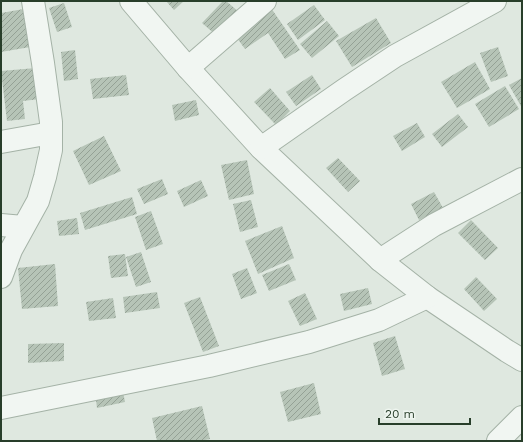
<svg xmlns="http://www.w3.org/2000/svg" width="523" height="442" font-family="'Work Sans',sans-serif">
	<defs>
		<pattern id="building-hatch" width="6" height="6" patternUnits="userSpaceOnUse"><rect width="6" height="6" fill="#b6c4b7"/><path d="M-1 1l2-2M0 6l6-6M5 7l2-2" fill="none" stroke="#94a195"/></pattern>
	</defs>
	<rect width="100%" height="100%" fill="#dfe8e0"/>
	<g fill="url(#building-hatch)">
		<path d="M166,1h18l-10,9z"/>
		<path d="M223,1h3l13,11 -22,24 -15,-13z"/>
		<path d="M64,3l8,24 -15,5 -8,-24z"/>
		<path d="M314,5l11,15 -27,20 -11,-16z"/>
		<path d="M35,7l7,38 -41,7v-39z"/>
		<path d="M271,8l29,42 -15,9 -17,-26 -23,16 -11,-15z"/>
		<path d="M376,18l15,25 -39,24 -16,-26z"/>
		<path d="M327,21l12,15 -27,22 -12,-14z"/>
		<path d="M498,47l10,29 -17,6 -11,-29z"/>
		<path d="M75,50l3,29 -14,2 -3,-29z"/>
		<path d="M475,62l15,27 -33,19 -16,-26z"/>
		<path d="M36,68l4,31 -17,2 2,18 -18,2 -6,-50z"/>
		<path d="M126,75l3,20 -36,4 -3,-20z"/>
		<path d="M312,75l9,14 -25,17 -10,-14z"/>
		<path d="M522,78v30l-13,-23z"/>
		<path d="M505,86l14,23 -30,18 -14,-23z"/>
		<path d="M270,88l20,23 -14,14 -22,-23z"/>
		<path d="M196,100l3,15 -24,6 -3,-16z"/>
		<path d="M458,114l10,13 -26,20 -10,-13z"/>
		<path d="M417,123l8,14 -23,14 -9,-15z"/>
		<path d="M104,136l17,35 -32,14 -16,-34z"/>
		<path d="M338,158l22,23 -12,11 -22,-24z"/>
		<path d="M247,160l7,34 -25,6 -8,-35z"/>
		<path d="M162,179l6,15 -24,10 -7,-15z"/>
		<path d="M201,180l7,16 -24,11 -7,-16z"/>
		<path d="M434,192l9,16 -24,12 -8,-16z"/>
		<path d="M132,197l5,17 -52,16 -5,-17z"/>
		<path d="M251,200l7,27 -18,5 -7,-28z"/>
		<path d="M151,211l12,33 -17,6 -11,-33z"/>
		<path d="M77,218l2,16 -20,2 -2,-15z"/>
		<path d="M471,220l27,28 -13,12 -27,-27z"/>
		<path d="M282,226l12,32 -36,16 -13,-33z"/>
		<path d="M141,252l10,30 -15,5 -10,-30z"/>
		<path d="M125,254l3,22 -17,2 -3,-22z"/>
		<path d="M55,264l3,42 -36,3 -4,-41z"/>
		<path d="M289,264l7,16 -27,11 -7,-16z"/>
		<path d="M247,268l10,25 -16,6 -9,-25z"/>
		<path d="M476,277l21,22 -13,12 -20,-22z"/>
		<path d="M368,288l4,16 -28,7 -4,-17z"/>
		<path d="M157,292l3,16 -35,5 -2,-16z"/>
		<path d="M305,293l12,26 -17,7 -12,-25z"/>
		<path d="M200,297l19,49 -16,6 -19,-49z"/>
		<path d="M113,298l3,20 -27,3 -3,-19z"/>
		<path d="M395,336l10,33 -23,7 -9,-33z"/>
		<path d="M64,343v18l-36,2v-19z"/>
		<path d="M314,383l7,31 -33,8 -8,-30z"/>
		<path d="M122,387l3,15 -28,6 -2,-16z"/>
		<path d="M202,406l8,33 -10,2h-43l-5,-23z"/>
	</g>
	<g fill="none" stroke-linecap="round" stroke-linejoin="round">
		<g stroke="#a4b2a6" stroke-width="24">
			<g id="minor">
				<path d="M131,1l57,67 73,80 119,112 47,37 80,54 15,9"/>
				<path d="M188,68l77,-67"/>
				<path d="M1,142l50,-9"/>
				<path d="M261,148l83,-58 51,-34 100,-55"/>
				<path d="M1,225l22,2"/>
				<path d="M380,260l54,-35 88,-46"/>
				<path d="M1,277l10,-27 27,-49 7,-24 6,-27v-28l-8,-59 -10,-62"/>
				<path d="M1,408l208,-42 100,-24 70,-22 48,-23"/>
				<path d="M498,441l24,-24"/>
			</g>
		</g>
		<use href="#minor" stroke="#f1f6f2" stroke-width="22"/>
	</g>
	<rect width="523" height="442" fill="none" stroke="#283e2a" stroke-width="4"/>
	<path d="M379 418v6h91v-6" fill="none" stroke="#283e2a" stroke-width="2"/>
	<text x="385" y="418" font-size="12" fill="#283e2a" stroke="#eef5ef" stroke-width="3" paint-order="stroke">20 m</text>
</svg>
